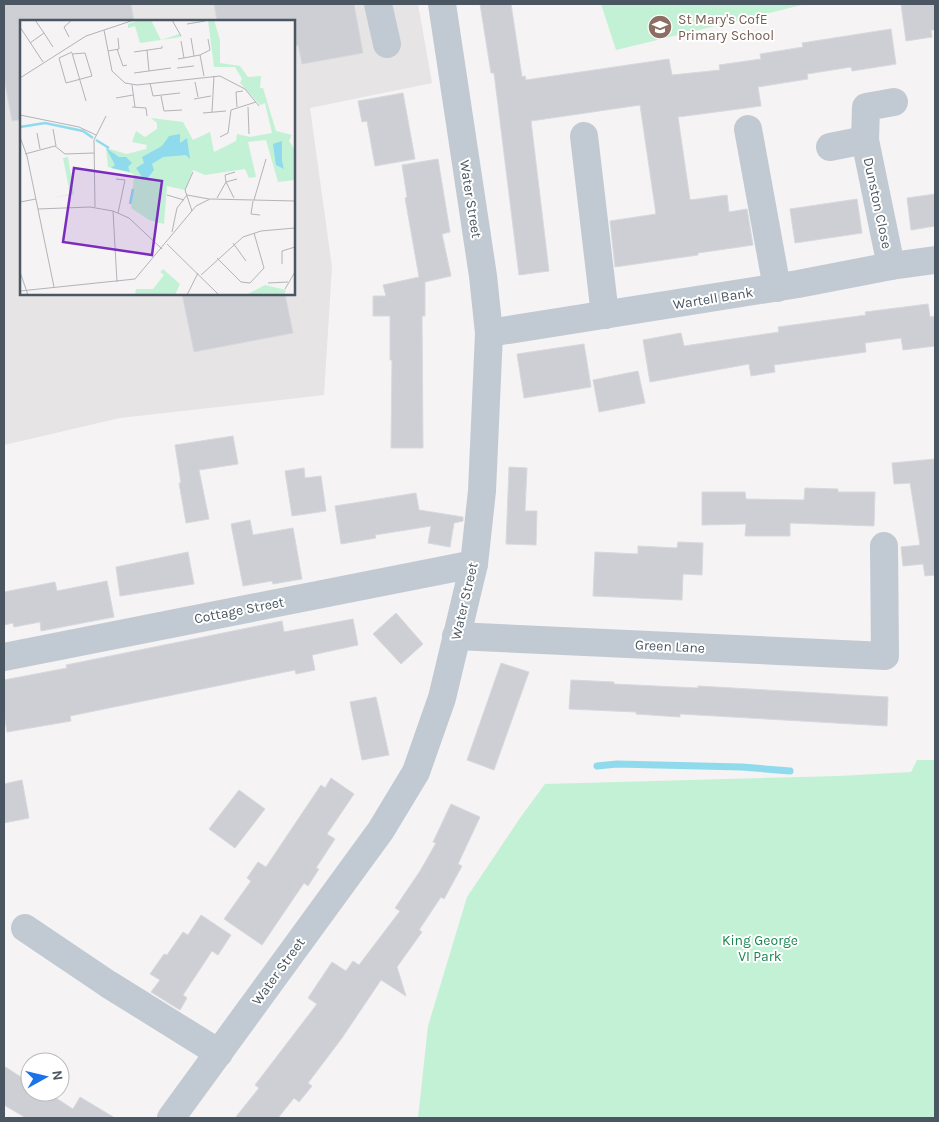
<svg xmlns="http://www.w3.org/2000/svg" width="939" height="1122" font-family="Karla,sans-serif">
	<rect width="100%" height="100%" fill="#f5f3f3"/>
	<path fill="#e6e4e5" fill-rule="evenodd" d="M4,4h414l14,79 -122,25 22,159 -8,128 -204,23 -116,27zM21,21h273v273h-273z"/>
	<g fill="#c3f1d5">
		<path d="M601,4h205l-190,46z"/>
		<path d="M917,760h18v358h-517l10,-92 39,-129 53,-79 25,-34 294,-8 72,-4z"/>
	</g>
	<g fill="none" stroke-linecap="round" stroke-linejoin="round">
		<path stroke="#90daee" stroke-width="7" d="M597,766l20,-2 125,3 48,4"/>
	</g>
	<g fill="#cdcfd5" stroke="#d7d9de">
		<path d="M4,4h127l3,17h-113v99l-9,1 -8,-43z"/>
		<path d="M214,4h140l9,49 -61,11 -4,-19 -4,1v-25h-77z"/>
		<path d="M480,4h31l11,73 3,-1 1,4 143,-21 3,16 48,-5 -1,-5 42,-6 -1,-5 43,-7 -1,-4 89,-14 5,35 -44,7 -1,-4 -44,7 1,5 -50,8 3,19 -83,11 12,83 37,-5 2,17 18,-3 6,36 -55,8v2l-83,12 -5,-46 46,-7 -16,-109 -109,16 18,150 -30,4 -25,-202h-3z"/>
		<path d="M901,4h34v26h-4l1,7 -26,4z"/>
		<path d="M403,93l12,66 -40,7 -8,-45 -5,1 -4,-21z"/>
		<path d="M438,159l12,73 -8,2 9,42 -26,6v34h-3l1,132h-32l1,-88h-2v-44h-17v-20h13l-3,-11 36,-8 -14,-79 2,-1 -5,-32z"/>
		<path d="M935,194v32l-24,4 -4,-32z"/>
		<path d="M857,199l5,34 -67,10 -5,-34z"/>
		<path d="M182,294h103l8,39 -99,19z"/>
		<path d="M928,304l2,13 5,-1v30l-32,4 -2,-12 -36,5 1,9 -92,13 1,7 -24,4 -2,-12 -99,18 -7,-42 38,-7 3,13 95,-14 -1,-5 88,-12 -1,-3z"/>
		<path d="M584,344l7,43 -67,11 -7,-44z"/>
		<path d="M638,371l7,32 -46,9 -6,-32z"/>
		<path d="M233,436l5,28 -39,6 10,49 -23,4 -7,-40h2l-6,-38z"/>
		<path d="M935,459v116l-10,1 -2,-12 -20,2 -2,-19 19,-2 -10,-62 -16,1 -2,-21z"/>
		<path d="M509,467l18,1 -2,43h12l-1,34 -30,-1z"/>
		<path d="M304,468l1,10 16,-2 5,35 -34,5 -7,-45z"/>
		<path d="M805,488l33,1v3h37l-1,34 -84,-3v13h-45l1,-12 -44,1v-33h43l1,7 58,1z"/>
		<path d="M416,493l3,17 44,7v4l-9,2 -4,24 -22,-4 3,-17 -56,9 1,3 -35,6 -6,-38z"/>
		<path d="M250,520l3,15 40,-7 9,51 -29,5 -1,-3 -29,5 -12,-62z"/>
		<path d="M678,542l25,1 -1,32 -19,-1 -1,26 -89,-4 2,-44 43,2v-8l39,2z"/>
		<path d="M188,552l6,32 -74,12 -4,-29z"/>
		<path d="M107,581l7,36 -73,14 -1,-9 -26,5 -1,-4 -9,2v-33l51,-10 2,9z"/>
		<path d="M396,613l27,31 -22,20 -28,-30z"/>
		<path d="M353,619l5,26 -46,10 3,15 -19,4 -1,-4 -225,46 1,5 -64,11 -3,-18v-34l63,-12 -1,-3 216,-44 2,11z"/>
		<path d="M501,663l28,9 -35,98 -27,-10z"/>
		<path d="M571,680l43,2v2l84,4v-2l190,11 -1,29 -207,-12v3l-44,-3v-2l-67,-3z"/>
		<path d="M376,697l13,58 -27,5 -12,-58z"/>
		<path d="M331,778l23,16 -27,40 8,5 -19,29 3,1 -11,17 -4,-3 -42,62 -38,-26 27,-38 -4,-3 11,-16 8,5 55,-82 4,3z"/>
		<path d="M22,780l7,38 -25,5v-39z"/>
		<path d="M239,790l26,19 -30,39 -26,-19z"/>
		<path d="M451,804l29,13 -22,47 4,2 -18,33 -3,-2 -22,33 3,2 -25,35 9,29 -25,-16 -39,58 -34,45 4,3 -13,16 -5,-4 -16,20h-43l24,-30 -4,-3 62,-81 -9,-6 24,-36 14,9 7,-10 6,4 41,-54 -5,-3 25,-37 16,-28 -3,-1z"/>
		<path d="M201,915l30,20 -13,20 -6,-4 -29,44 4,3 -7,12 -29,-18 9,-12 -10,-6 14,-20 3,1 16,-23 5,3z"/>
		<path d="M4,1066l26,17v9h14l3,2 1,-1 25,16 7,-12 35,21h-89l-22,-13z"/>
	</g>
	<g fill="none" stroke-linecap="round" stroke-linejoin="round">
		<g stroke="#c1cad2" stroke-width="28">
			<path d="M378,4l9,40"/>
			<path d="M748,129l29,159"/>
			<path d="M584,136l21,179"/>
			<path d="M830,147l35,-7"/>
			<path d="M891,266l-26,-126 1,-33 28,-5"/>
			<path d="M489,333l309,-49 93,-18 44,-6"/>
			<path d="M456,636l429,20 -1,-110"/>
			<path d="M4,657l470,-93"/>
			<path d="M25,928l83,56 111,69"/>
			<path d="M171,1118l210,-288 35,-58 26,-74 32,-134 8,-73 7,-158 -6,-57 -41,-272"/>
		</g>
	</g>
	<defs>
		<g id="school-disc" transform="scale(1.25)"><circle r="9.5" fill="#8d6e63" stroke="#fff"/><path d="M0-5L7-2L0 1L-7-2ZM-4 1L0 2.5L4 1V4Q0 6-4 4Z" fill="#fff"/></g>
	</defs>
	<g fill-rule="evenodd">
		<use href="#school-disc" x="660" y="27"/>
	</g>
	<g text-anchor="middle" stroke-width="4" stroke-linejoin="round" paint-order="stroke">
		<g font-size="14" fill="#785e54" stroke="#fff" text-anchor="start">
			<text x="678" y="24">St Mary's CofE<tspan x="678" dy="16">Primary School</tspan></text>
		</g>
		<g font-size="14" fill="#4a5661" stroke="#fff">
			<text transform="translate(471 199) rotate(81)" y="5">Water Street</text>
			<text transform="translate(878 203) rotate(78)" y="5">Dunston Close</text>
			<text transform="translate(713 298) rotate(-9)" y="5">Wartell Bank</text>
			<text transform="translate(464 601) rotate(-77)" y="5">Water Street</text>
			<text transform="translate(239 610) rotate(-11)" y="5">Cottage Street</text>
			<text transform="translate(670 646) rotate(3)" y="5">Green Lane</text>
			<text transform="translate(278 971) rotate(-54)" y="5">Water Street</text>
		</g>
		<g font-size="14" fill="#17864f" stroke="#fff">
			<text x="760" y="945">King George<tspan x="760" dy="16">VI Park</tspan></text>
		</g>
	</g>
	<g transform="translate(20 20)">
		<rect width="275" height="275" fill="#f5f3f3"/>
		<path d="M119,0h12l10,20 18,-6 2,3 -41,6 -5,-17 -7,2v-4zM188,0h6l6,20v23l20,3 8,11 13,-1 -1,12h3l13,43 16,4 -3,6 6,9v30l-17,2 -12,-42 -18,2 8,35 -7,1 -4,-9 -40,6 -12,-5 -8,20 -18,-4 -3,38 -15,-4 -18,-12 3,-34 -26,-7 -2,-19 21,6 19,-5 1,-4 -15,-3 4,-11 9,6 12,-8v-6l-6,-5 32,4 10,18 17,-8 4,20 22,-11 1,-7 13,3 22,-4 -7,-30 -5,2 -20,-22 2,-4 -7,-12h-21zM48,137l6,37 -22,4 18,-4 -7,-36zM143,249l17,15 -5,11h-40l1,-6h17l11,-14 -4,-3zM245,265l21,5 -2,5h-38z" fill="#c3f1d5"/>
		<path d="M160,114v9l7,-5 3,21 -4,-4 -23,2 -11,7 2,6 -7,9 -4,-1 -7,-10 8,-5 -2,-6 20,-11 7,-10zM262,121v20l2,8 -8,-4 -3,-21zM86,128l13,9h7l6,6 -4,4 2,5 -19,-4 4,-3z" fill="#90daee"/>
		<path fill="none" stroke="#90daee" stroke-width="2.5" d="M0,107l25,-4 38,8 10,7M76,120l13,8M110,184l3,-15"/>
		<path fill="none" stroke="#b1b4b9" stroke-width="1" d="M15,0l9,13M152,0l9,16M167,4l18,-3M0,7l23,35M84,10l8,41 13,12 12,2 83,-9 25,13 14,17M49,17l-5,-10 8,-7M171,18l3,18M161,21l3,17M10,23l14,-10 9,14M97,29l6,17 4,-1M127,30l2,21M88,31l11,-2 -1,-11M52,32l-13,6 7,25 26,-7 -7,-23 -13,1M114,32l28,-4v-2M52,33l14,48M180,35l10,-5 -2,-11M158,39l22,-4 4,21M157,48l17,-2M114,53l37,-5M0,58l66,-42 48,-16M175,62l3,15M130,63l3,13 27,-3M112,65l3,22M141,76l3,15 18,-1M96,78l17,-3M174,79l17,-3M112,87l14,1 1,8M217,87l-1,-15 7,-1M228,87l1,27M192,92l2,-36M183,93l23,-2M0,95l59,12 17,8M33,109l3,17M17,113l3,16M0,117l7,19 27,131M200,117l8,-4 3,-23 25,-8M5,134l30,-8 10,8 29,-1M96,159l9,1 -7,33M147,175l17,5M197,178l9,-16 -1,-7 10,-3M214,178l-8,-16 11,-3M234,180l12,-41M233,181l-2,13 9,1M0,182l16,-3M75,187l-1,-67 12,-24M18,189l52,-2 23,4 16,7 33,31M93,191l4,71M172,191l-7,-21 8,-18M152,212l5,-24 10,-13 22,4M213,223l13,18M147,224l52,51M197,238l24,24 9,1 14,-15 -10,-35M262,244v-13l13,-4M0,252l8,23M181,255l42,-38 18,-6 34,-3M248,263l20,-1M265,269l10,-17M0,271l115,-12 61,-73 14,-7 85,2M167,275l11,-22"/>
		<path fill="#7b2cbf" fill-opacity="0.15" stroke="#7b2cbf" stroke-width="2.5" d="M54,148l88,13 -10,74 -89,-13z"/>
		<rect width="275" height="275" fill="none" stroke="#4a5661" stroke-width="2.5"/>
	</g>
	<rect width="939" height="1122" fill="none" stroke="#4a5661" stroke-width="10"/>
	<g transform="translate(45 1077) rotate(82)"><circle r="24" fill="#ffffff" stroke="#b7bbc0"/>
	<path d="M0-4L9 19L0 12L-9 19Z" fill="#1a73e8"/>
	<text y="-8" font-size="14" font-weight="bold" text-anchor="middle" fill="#4a5661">N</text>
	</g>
</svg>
